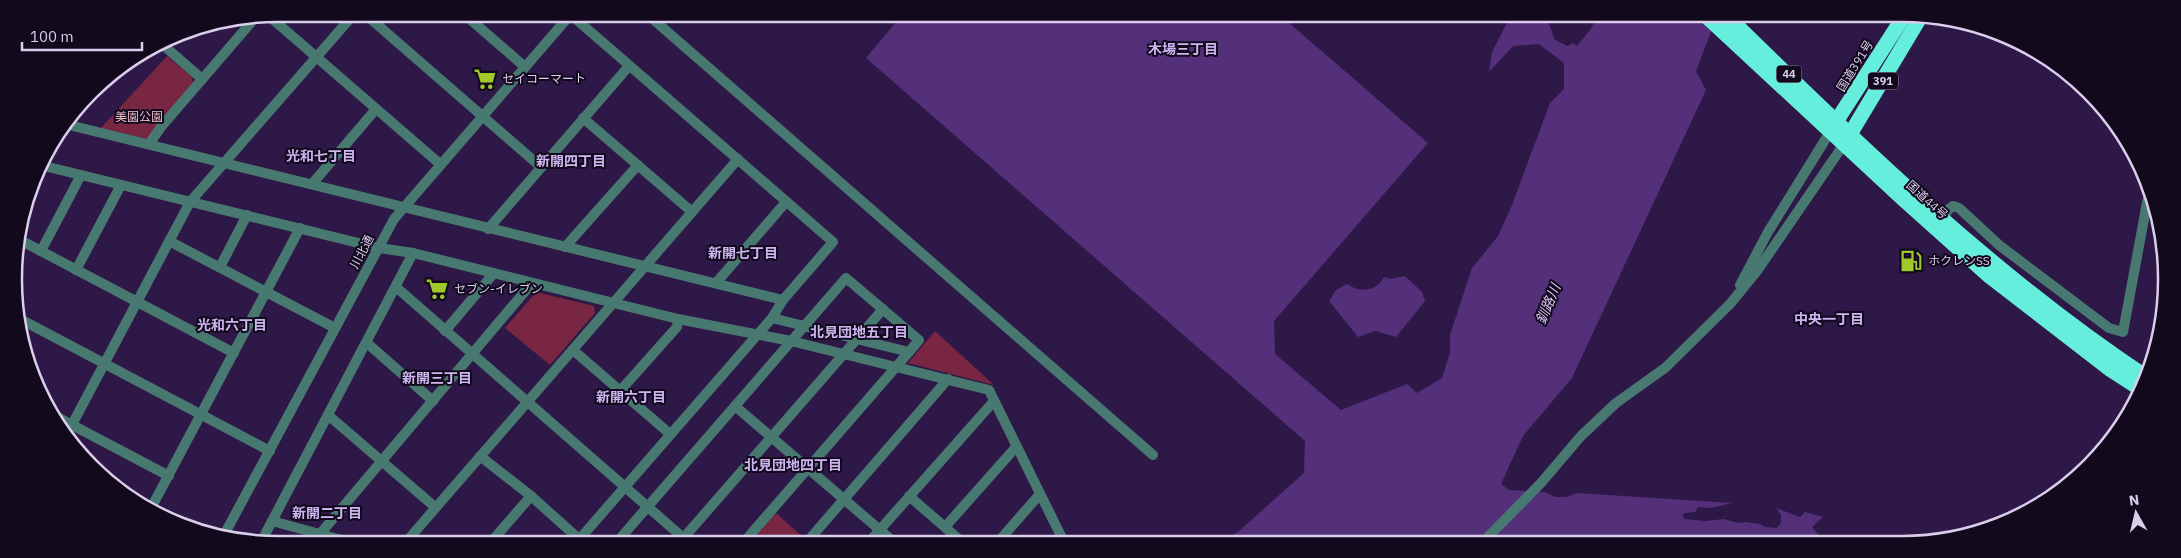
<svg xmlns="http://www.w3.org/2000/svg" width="2181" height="558" font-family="'IBM Plex Sans','Noto Sans JP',sans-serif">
	<rect width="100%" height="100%" fill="#2e1847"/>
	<g fill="#782641">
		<path d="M167,56l25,21 1,5 -44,55 -3,2 -45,-11z"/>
		<path d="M536,292l58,14 1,7 -45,52 -45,-37z"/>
		<path d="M935,331l59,54 -86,-22z"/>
		<path d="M776,513l28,25 -3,4h-51z"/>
	</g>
	<g fill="#533079">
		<path d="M902,15h378l148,128 -154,178 1,33 66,56 66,-26 10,9 25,-15 8,-25v-18l22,-67 26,-32 14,-31 38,-102 14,-14v-26l-25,-19 -26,2 -24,26 3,-20 19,-37c26,1 36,-6 43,24l13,7 6,-3 4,3 13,-16 8,-14h122l-9,16 -15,39 10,19 -134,288 -49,58 -22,48 8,6 35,2 12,5h10l11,-4 155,10 -21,5 -13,-1 -3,5 -10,1 -3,2 3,4 20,2 19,-2 14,4 8,-1 14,2 5,3 12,1 4,-5v-8l-5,-7 24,9 5,-5 18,5 -11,10 12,14 5,1h-607l17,-11 65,-58 1,-32 -439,-383z"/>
		<path d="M1405,276l17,16 3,9 -29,36 -21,-6 -17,6 -29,-36 7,-11 11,-6c13,9 29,8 37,-7l6,2z"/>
	</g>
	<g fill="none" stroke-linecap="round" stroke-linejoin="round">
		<g stroke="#487971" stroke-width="10">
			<path d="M365,14l176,153"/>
			<path d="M464,14l61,53"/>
			<path d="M570,14l263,228 -50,58 -11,18 -195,224"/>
			<path d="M647,14l506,441"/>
			<path d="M269,16l171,148"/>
			<path d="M162,44l40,35"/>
			<path d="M583,118l108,93"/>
			<path d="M69,125l714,175"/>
			<path d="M149,144l12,-17 93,-108"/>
			<path d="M40,165l339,83 34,5 265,66 113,22 198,49 73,148 -7,4"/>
			<path d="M312,184l64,-75"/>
			<path d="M1939,223l10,-14 4,-3 6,2 40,37 110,83 14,4 26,-140"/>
			<path d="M488,229l141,-163"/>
			<path d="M20,240l214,113"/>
			<path d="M169,241l166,87"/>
			<path d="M565,247l73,-82"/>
			<path d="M41,251l40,-76"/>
			<path d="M220,267l27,-52"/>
			<path d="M76,270l45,-85"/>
			<path d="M716,283l70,-81"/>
			<path d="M1740,285l28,-53 62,-100"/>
			<path d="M396,287l292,255"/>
			<path d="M20,319l250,132"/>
			<path d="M445,331l49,-58"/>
			<path d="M367,343l66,58"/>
			<path d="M573,350l97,84"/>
			<path d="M620,391l57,-64 1,-8"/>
			<path d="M735,406l159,136"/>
			<path d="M328,415l107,92"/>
			<path d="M57,417l112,59"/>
			<path d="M66,436l124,-234 164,-188"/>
			<path d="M480,456l51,40 48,43"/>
			<path d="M909,496l53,46"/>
			<path d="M150,510l150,-282"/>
			<path d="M272,521l77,21"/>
			<path d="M945,527l71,-80"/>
			<path d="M320,534l212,-251"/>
			<path d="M224,535l170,-316 177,-205"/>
			<path d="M261,542l152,-289"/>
			<path d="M406,542l332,-383"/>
			<path d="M491,542l40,-46"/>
			<path d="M617,542l229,-264 73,62 -10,12 -137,-34"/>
			<path d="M680,542l203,-233"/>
			<path d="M744,542l165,-190"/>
			<path d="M807,542l141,-163"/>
			<path d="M869,542l125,-141"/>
			<path d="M998,542l42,-48"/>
			<path d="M1483,542l58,-59 40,-47 35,-33 49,-35 65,-64 27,-33 87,-127"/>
		</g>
		<g stroke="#66eedc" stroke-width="15">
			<path d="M1706,16l196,182 86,77 123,95 31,20"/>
			<path d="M1727,16c131,128 265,259 419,361"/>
			<path d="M1832,128l72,-112"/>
			<path d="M1846,141l75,-125"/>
		</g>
	</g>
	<defs>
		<g id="supermarket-bare" transform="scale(1.725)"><path d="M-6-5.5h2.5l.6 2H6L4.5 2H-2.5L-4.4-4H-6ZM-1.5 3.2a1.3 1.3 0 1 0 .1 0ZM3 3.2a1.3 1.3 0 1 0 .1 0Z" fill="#a1c92a" stroke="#12091d" stroke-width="2.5" paint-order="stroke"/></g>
		<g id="fuel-bare" transform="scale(1.725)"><path d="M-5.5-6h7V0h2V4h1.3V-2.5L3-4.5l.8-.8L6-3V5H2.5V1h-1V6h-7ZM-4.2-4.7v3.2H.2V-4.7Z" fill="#a1c92a" stroke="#12091d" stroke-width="2.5" paint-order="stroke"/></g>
	</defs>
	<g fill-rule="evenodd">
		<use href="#supermarket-bare" x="485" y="79"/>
		<use href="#fuel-bare" x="1911" y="261"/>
		<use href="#supermarket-bare" x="437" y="289"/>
	</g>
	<g text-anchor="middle" stroke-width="4" stroke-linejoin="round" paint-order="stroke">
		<g fill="#12091d" stroke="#9e93ae" stroke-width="1">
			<rect x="1776.5" y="65.5" width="25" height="17" rx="4"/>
			<rect x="1868" y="72.5" width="30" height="17" rx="4"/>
		</g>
		<g font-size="11" font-weight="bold" fill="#daceec">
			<text x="1789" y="78">44</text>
			<text x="1883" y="85">391</text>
		</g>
		<g font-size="12" fill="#daceec" stroke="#12091d">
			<text transform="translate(1855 66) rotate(-58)" y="4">国道391号</text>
			<text transform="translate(1927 200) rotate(42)" y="4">国道44号</text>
			<text transform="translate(362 252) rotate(-62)" y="4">川北通</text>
		</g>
		<g font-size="12" fill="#daceec" stroke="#12091d" text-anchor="start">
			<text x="502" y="83">セイコーマート</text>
			<text x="1928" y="265">ホクレンSS</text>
			<text x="454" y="293">セブン-イレブン</text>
		</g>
		<g font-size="12" fill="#f1bdc9" stroke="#12091d">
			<text x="139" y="121">美園公園</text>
		</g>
		<g font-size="14" font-weight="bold" fill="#cdb5f0" stroke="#12091d">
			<text x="1183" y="54">木場三丁目</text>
			<text x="321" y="161">光和七丁目</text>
			<text x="571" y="166">新開四丁目</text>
			<text x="743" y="258">新開七丁目</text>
			<text x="1829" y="324">中央一丁目</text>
			<text x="232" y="330">光和六丁目</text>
			<text x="859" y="337">北見団地五丁目</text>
			<text x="437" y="383">新開三丁目</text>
			<text x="631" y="402">新開六丁目</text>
			<text x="793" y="470">北見団地四丁目</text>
			<text x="327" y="518">新開二丁目</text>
		</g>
		<g font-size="14" font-style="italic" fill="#dccbf5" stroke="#12091d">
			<text transform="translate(1548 304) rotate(-67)" y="5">釧路川</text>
		</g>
	</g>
	<path d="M0 0H2181V558H0ZM278 22H1902A256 256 0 0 1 2158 278V280A256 256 0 0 1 1902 536H278A256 256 0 0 1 22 280V278A256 256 0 0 1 278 22Z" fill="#12091d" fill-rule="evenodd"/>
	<path fill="none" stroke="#daceec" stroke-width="2.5" d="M278 22H1902A256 256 0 0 1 2158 278V280A256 256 0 0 1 1902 536H278A256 256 0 0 1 22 280V278A256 256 0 0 1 278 22Z"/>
	<g transform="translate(2136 513) rotate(352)" stroke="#12091d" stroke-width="4" paint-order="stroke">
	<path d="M0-4L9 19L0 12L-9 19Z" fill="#daceec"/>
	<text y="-8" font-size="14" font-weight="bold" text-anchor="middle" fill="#daceec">N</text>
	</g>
	<path d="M22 42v8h120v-8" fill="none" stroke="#daceec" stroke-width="2.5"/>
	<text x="30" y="42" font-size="15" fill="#daceec" stroke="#12091d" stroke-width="4" paint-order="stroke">100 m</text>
</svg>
